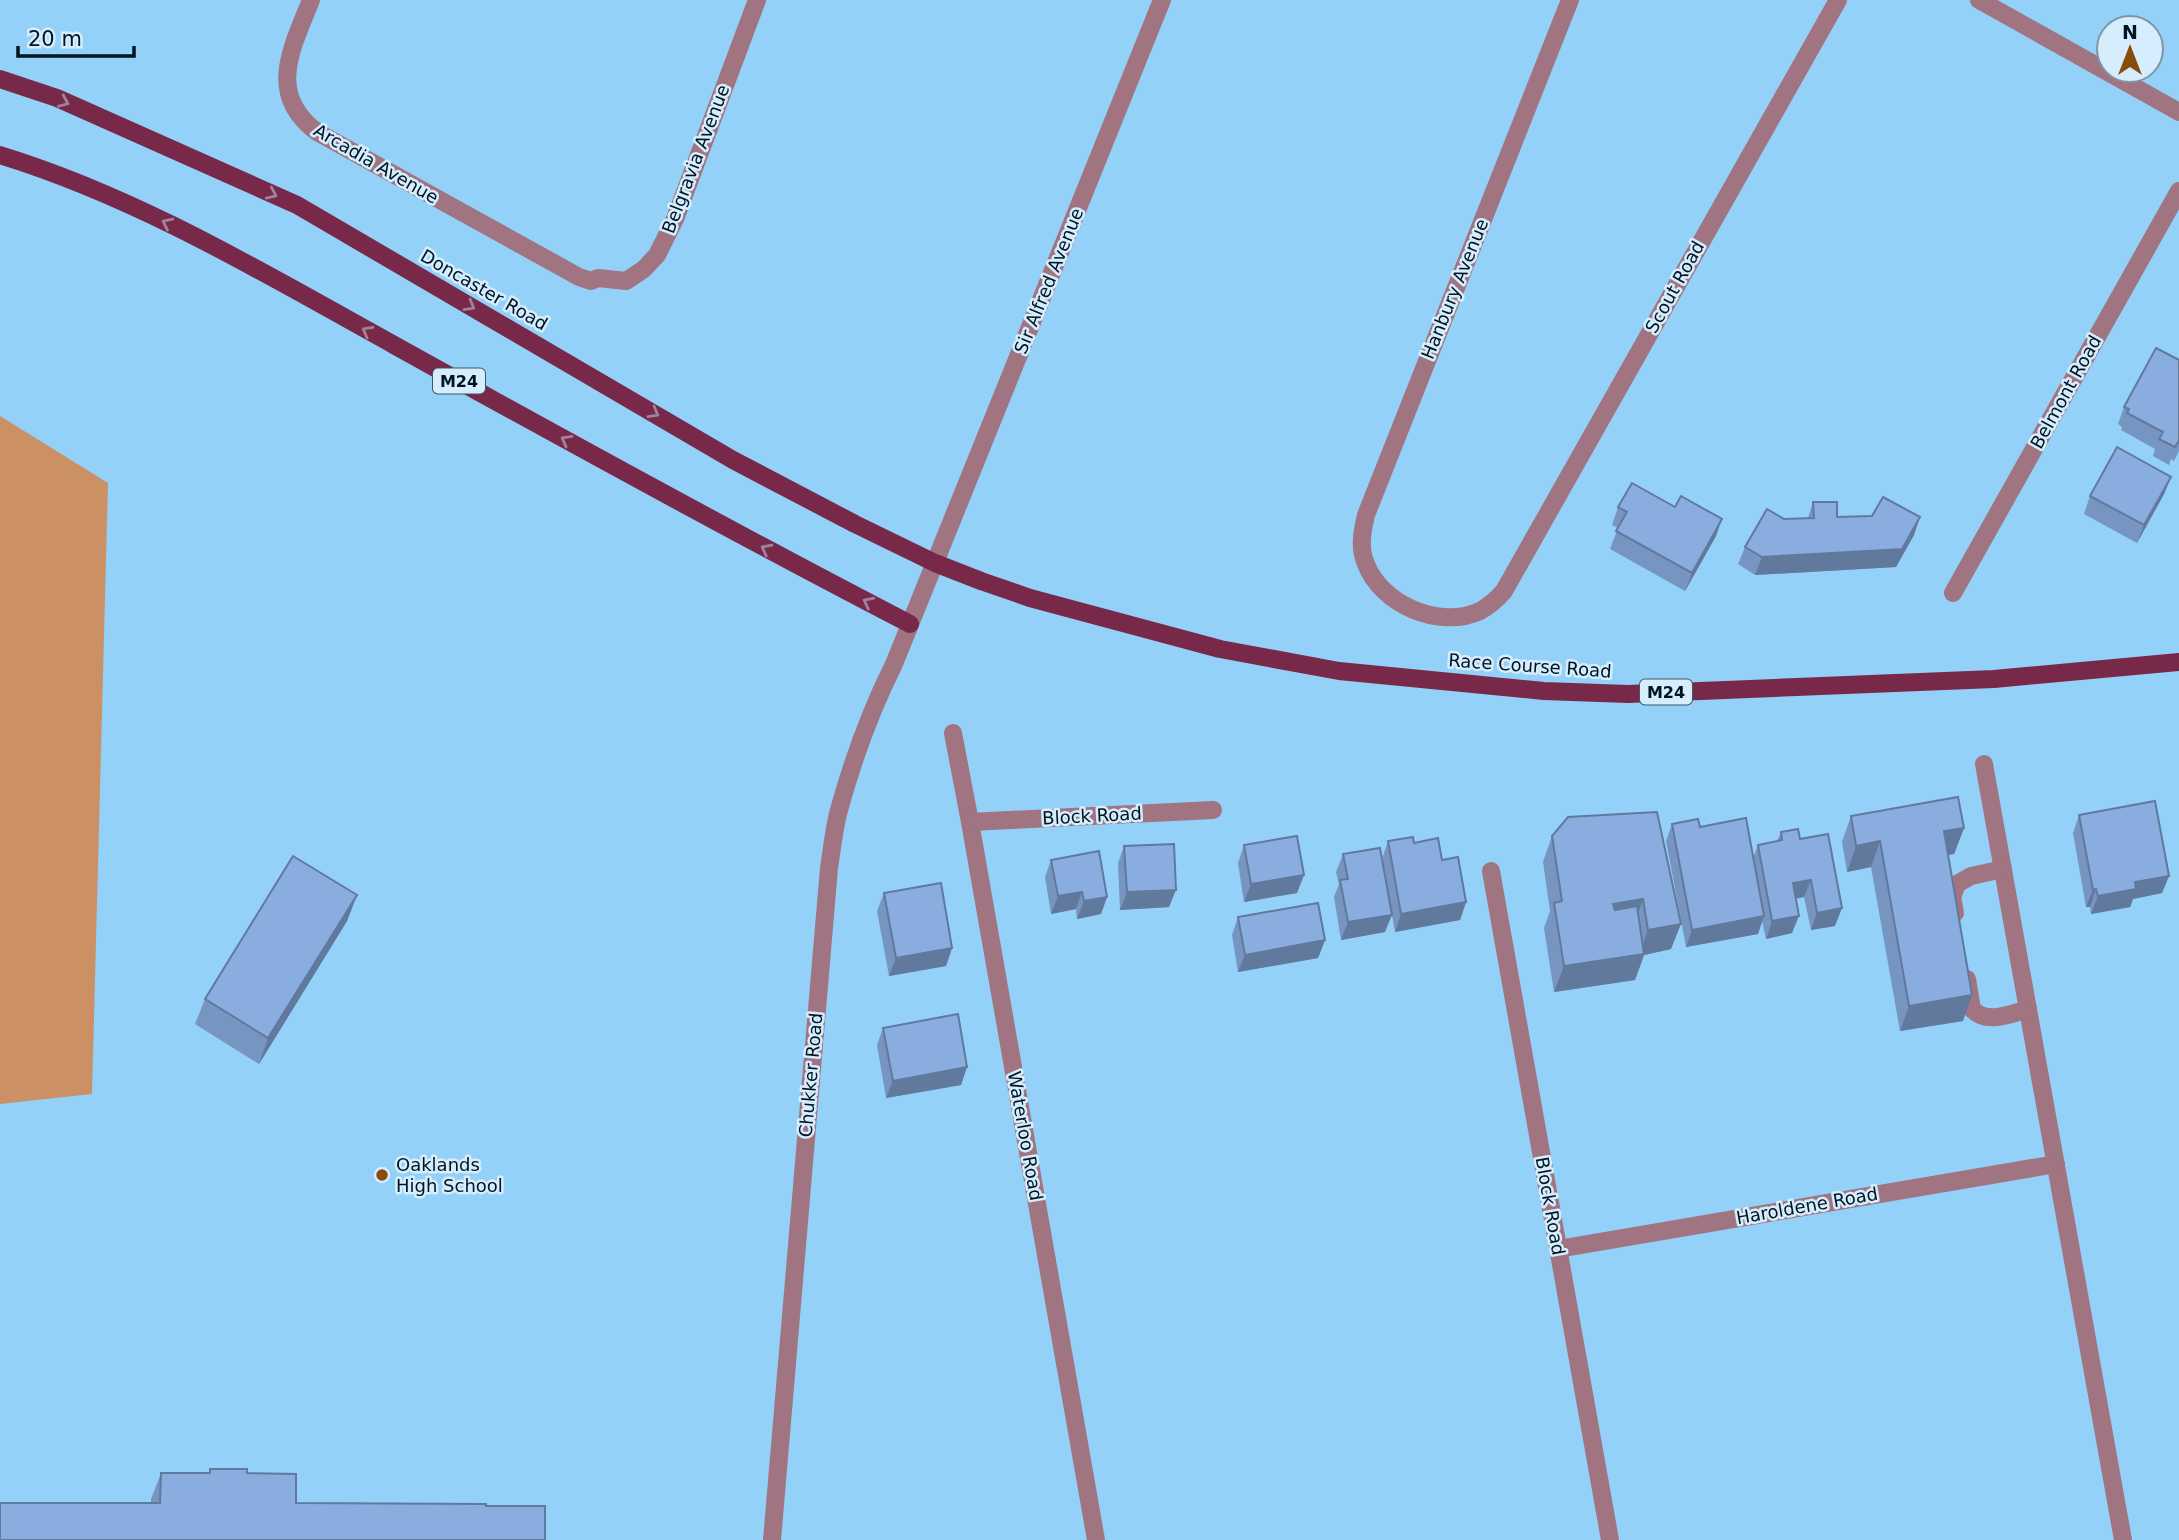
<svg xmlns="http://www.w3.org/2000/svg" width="2179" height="1540" font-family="'DejaVu Sans',sans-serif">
	<rect width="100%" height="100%" fill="#94d1f8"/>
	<path fill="#cb9064" d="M0,416l108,67 -16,611 -92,10z"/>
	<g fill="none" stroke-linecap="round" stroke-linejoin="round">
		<g stroke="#a17482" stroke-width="18">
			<path d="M311,0c-19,48 -45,94 6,132l262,145 12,4 7,-3 28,3 18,-12 13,-14 18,-36 82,-219"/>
			<path d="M1570,0l-204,515c-4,17 -7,33 0,49 15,40 73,66 114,47 9,-5 17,-12 24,-20l334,-591"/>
			<path d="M1979,0l200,112"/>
			<path d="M1953,593l226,-402"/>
			<path d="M953,733l17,89 126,718"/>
			<path d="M1984,764l139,776"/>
			<path d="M970,822l243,-12"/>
			<path d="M1491,871l119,669"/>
			<path d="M1955,913l-3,-16 5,-13 14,-8 32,-7"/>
			<path d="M1967,979l5,30c15,16 38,5 56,0"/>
			<path d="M1558,1249l498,-85"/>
			<path d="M772,1540l57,-672c3,-19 5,-40 10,-58 14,-51 32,-100 55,-146l268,-664"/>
		</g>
		<g stroke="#78294a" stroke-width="18">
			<path d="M0,79l57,19 240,107 436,255 122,64 80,39 46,18 49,17 190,51 119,22 205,20 84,3 366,-15 185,-17"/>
			<path d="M0,155c140,43 267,120 394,190 171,95 342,189 516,279"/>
		</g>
	</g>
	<g fill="#7795c1">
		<path d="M2179,360v91l-5,10 -3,-2 -2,6 -16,-9 2,-7 -34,-19 1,-3 -4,-3 6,-17z"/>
		<path d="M2171,477l-7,17 -27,49 -53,-29 6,-18z"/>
		<path d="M1813,502l24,15 77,18 -18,32 -141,8 -17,-11 7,-17 39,-28 24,-1z"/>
		<path d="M1618,507l98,29 -31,55 -75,-42 8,-21 -6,-3z"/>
		<path d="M1657,812l14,137 -27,6 -9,25 -81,12 -10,-64 6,-17 -7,-49 9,-26z"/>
		<path d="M2079,815l90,61 -7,17 -29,6 -3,8 -39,7 -1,-7h-4l-13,-74z"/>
		<path d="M1851,816l113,12 -10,26 -6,1 15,166 -63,10 -29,-164 -24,5 -5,-30z"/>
		<path d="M1672,824l28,3 53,31 5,-13 19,-4 4,-9 19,7 35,87 -24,4 -7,-33 -8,2 -4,34 -26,6 -4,-18 -4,13 -72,13 -20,-106z"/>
		<path d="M1388,841l26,2 28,17 24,42 -6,18 -65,12 -13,-73z"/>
		<path d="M1244,845l53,48 -53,9 -6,-39z"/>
		<path d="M1124,846l45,61 -49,3 -2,-47z"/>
		<path d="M1343,854l42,78 -44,8 -7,-43 5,-13 -3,-12z"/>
		<path d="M1051,860l56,37 -6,17 -24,5 -1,-10 -25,5 -6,-37z"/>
		<path d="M884,893l68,55 -6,18 -57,10 -12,-65z"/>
		<path d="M357,895l-10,26 -88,143 -64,-40 10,-25z"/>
		<path d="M1238,917l87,23 -7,18 -80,14 -6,-37z"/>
		<path d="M883,1028l84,39 -6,18 -75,13 -9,-53z"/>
		<path d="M210,1469l37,4 49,30 190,3 -335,-3v-4l10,-26h48z"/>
	</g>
	<g fill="#61799d">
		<path d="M2171,477l-7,17 -27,49 7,-18z"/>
		<path d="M1920,517l-6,18 -18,32 -141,8 7,-18z"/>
		<path d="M1722,519l-6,17 -31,55 7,-18z"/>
		<path d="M1964,828l-10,26 -20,3 10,-26z"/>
		<path d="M1880,841l-9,26 -24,5 9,-26z"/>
		<path d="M1304,875l-7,18 -53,9 7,-18z"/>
		<path d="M2169,876l-7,17 -29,6 -3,8 -39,7 7,-18 37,-14z"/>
		<path d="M1811,880l-7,17 -18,3 7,-17z"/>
		<path d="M2096,889l-6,18h-4l7,-17z"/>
		<path d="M1176,890l-7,17 -49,3 7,-18z"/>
		<path d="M1082,892l-6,17 -25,5 7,-18z"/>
		<path d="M357,895l-10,26 -88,143 9,-26z"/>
		<path d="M1107,897l-6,17 -24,5 7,-18z"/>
		<path d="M1643,899l-9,26 -30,5 9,-26z"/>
		<path d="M1466,902l-6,18 -65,12 6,-18z"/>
		<path d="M1842,908l-7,18 -24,4 6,-17z"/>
		<path d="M1392,915l-7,17 -44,8 7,-18z"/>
		<path d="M1764,916l-6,18 -72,13 6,-17z"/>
		<path d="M1799,916l-7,17 -26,6 6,-18z"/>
		<path d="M1681,924l-10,25 -27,6 -9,25 -81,12 10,-26 75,-11 9,-25z"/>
		<path d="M1325,940l-7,18 -80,14 7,-17z"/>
		<path d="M952,948l-6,18 -57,10 7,-18z"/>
		<path d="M1972,995l-9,26 -63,10 9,-25z"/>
		<path d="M967,1067l-6,18 -75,13 7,-17z"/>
	</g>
	<g fill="#8aade0" stroke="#61799d" stroke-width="2">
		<path d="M2156,348l23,12v83l-1,-1 -3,5 -16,-8 4,-7 -36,-19 2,-4 -5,-2z"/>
		<path d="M2117,447l54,30 -27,48 -54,-29z"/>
		<path d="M1632,483l43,24 6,-11 41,23 -30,54 -76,-42 11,-19 -9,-5z"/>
		<path d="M1883,497l37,20 -18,32 -140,8 -17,-10 22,-38 17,10 30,-1 -1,-16h24v15l35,-1z"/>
		<path d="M1958,797l6,31 -20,3 28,164 -63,11 -29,-165 -24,5 -5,-30z"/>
		<path d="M2155,801l14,75 -34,6 1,7 -38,7 -2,-7 -3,1 -14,-75z"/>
		<path d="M1657,812l24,112 -33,6 -5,-31 -30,5 2,6 22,-4 7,48 -80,12 -10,-63 8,-2 -10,-65 16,-19z"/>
		<path d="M1746,818l18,98 -72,14 -20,-106 26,-5 2,8z"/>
		<path d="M1798,829l2,10 28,-5 14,74 -25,5 -6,-33 -18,3 6,33 -27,5 -14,-76 24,-5 -1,-8z"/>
		<path d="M1297,836l7,39 -53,9 -7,-39z"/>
		<path d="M1413,837l1,6 24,-5 4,22 16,-3 8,45 -65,12 -13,-73z"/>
		<path d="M1174,844l2,46 -49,2 -3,-46z"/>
		<path d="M1380,848l12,67 -44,7 -8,-42 8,-1 -5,-25z"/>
		<path d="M1099,851l8,46 -23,4 -2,-9 -24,4 -7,-36z"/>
		<path d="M293,856l64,39 -89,143 -63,-39z"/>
		<path d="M941,883l11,65 -56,10 -12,-65z"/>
		<path d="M1318,903l7,37 -80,15 -7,-38z"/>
		<path d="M958,1014l9,53 -74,14 -10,-53z"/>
		<path d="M210,1469h37v4l49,1v29l190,1v2h59v34h-545v-37h160l1,-30h49z"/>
	</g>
	<defs><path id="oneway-chevron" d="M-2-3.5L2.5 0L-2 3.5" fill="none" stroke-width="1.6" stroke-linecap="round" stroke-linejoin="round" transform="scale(1.75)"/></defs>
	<g stroke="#a2819b">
		<use href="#oneway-chevron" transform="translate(64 102) rotate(23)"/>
		<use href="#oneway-chevron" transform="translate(272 194) rotate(24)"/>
		<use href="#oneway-chevron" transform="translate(167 223) rotate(-154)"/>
		<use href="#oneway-chevron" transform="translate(470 306) rotate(30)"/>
		<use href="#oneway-chevron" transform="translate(367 331) rotate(-151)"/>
		<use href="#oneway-chevron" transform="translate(654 413) rotate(30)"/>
		<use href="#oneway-chevron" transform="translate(566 440) rotate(-151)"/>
		<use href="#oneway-chevron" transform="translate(766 549) rotate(-152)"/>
		<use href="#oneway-chevron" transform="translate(868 602) rotate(-153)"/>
	</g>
	<circle fill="#884a0d" stroke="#d5edfd" stroke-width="2.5" cx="382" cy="1175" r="7"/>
	<g text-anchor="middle" stroke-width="5" stroke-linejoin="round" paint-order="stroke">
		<g fill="#d5edfd" stroke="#405564" stroke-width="2">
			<rect x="433" y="368.5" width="52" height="25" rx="5"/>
			<rect x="1640" y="679.5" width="52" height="25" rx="5"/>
		</g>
		<g font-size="16" font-weight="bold" fill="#001422">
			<text x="459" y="387">M24</text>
			<text x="1666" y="698">M24</text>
		</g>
		<g font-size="18" fill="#001422" stroke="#d5edfd">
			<text transform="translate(696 159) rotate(-69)" y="6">Belgravia Avenue</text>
			<text transform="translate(376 164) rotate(30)" y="6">Arcadia Avenue</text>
			<text transform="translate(1049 281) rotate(-68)" y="6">Sir Alfred Avenue</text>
			<text transform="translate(1675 287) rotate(-61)" y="6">Scout Road</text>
			<text transform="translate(1455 289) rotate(-68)" y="6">Hanbury Avenue</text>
			<text transform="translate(484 290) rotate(30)" y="6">Doncaster Road</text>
			<text transform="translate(2066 392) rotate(-61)" y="6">Belmont Road</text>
			<text transform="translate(1530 666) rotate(4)" y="6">Race Course Road</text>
			<text transform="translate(1092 816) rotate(-3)" y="6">Block Road</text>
			<text transform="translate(811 1075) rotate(-85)" y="6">Chukker Road</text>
			<text transform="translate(1025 1136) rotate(80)" y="6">Waterloo Road</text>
			<text transform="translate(1550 1206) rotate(80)" y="6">Block Road</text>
			<text transform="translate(1807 1206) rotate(-10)" y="6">Haroldene Road</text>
		</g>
		<g font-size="18" fill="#001422" stroke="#d5edfd" text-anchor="start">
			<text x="396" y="1171">Oaklands<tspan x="396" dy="21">High School</tspan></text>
		</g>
	</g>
	<g transform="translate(2130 49)"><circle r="33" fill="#d5edfd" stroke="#8096a5" stroke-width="2"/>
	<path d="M0-5L12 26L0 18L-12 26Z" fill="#884a0d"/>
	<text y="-10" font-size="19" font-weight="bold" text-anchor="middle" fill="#001422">N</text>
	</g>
	<path d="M18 46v10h116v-10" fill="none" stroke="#001422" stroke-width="3.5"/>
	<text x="28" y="46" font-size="21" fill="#001422" stroke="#d5edfd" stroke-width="5" paint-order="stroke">20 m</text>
</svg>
